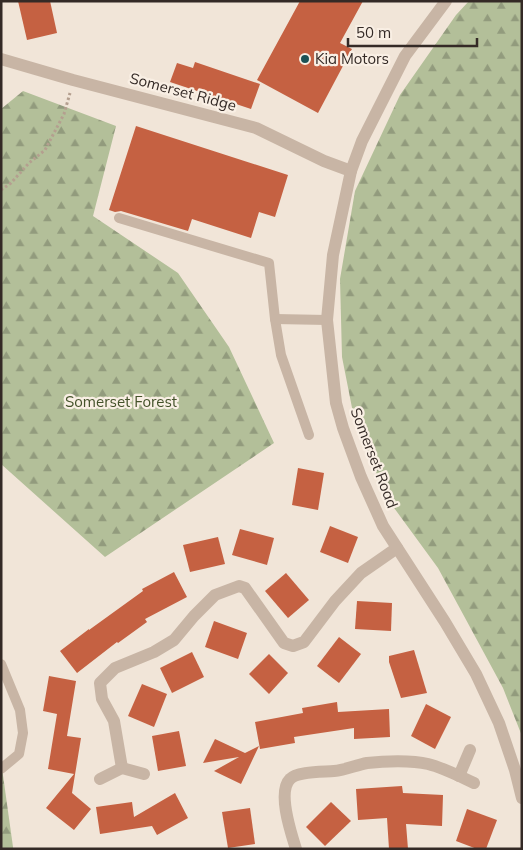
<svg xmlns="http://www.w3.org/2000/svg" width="523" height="850" font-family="Mulish,sans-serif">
	<defs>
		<pattern id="forest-firs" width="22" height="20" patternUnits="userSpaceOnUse" patternTransform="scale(1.25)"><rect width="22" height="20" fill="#b3bf99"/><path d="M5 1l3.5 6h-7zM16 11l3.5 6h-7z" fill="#929b7d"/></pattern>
	</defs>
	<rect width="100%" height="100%" fill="#f1e5d8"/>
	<g fill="url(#forest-firs)">
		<path d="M469,1h53v735l-19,-48 -65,-120 -49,-67 -33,-73 -14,-71 -2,-78 15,-88 45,-96 56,-80z"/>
		<path d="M23,91l93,35 -23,90 85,57 51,74 45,96 -169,114 -104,-93v-355z"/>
		<path d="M1,761l12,86v2h-12z"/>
	</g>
	<g fill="#c56142">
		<path d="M18,1h32l7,32 -30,7z"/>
		<path d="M300,1h63l-23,42 12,6 -34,64 -61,-33z"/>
		<path d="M195,62l65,22 -9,25 -81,-27 7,-19 16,5z"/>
		<path d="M136,126l152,49 -13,42 -16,-5 -8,26 -59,-19 -4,12 -67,-20 -6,1 -6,-2z"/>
		<path d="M298,468l26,5 -6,37 -26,-5z"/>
		<path d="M330,526l28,11 -10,26 -28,-11z"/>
		<path d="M240,529l34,9 -7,27 -35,-10z"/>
		<path d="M218,537l7,27 -35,8 -7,-27z"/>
		<path d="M174,572l13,25 -42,22 2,3 -29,21 -1,-1 -40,31 -17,-22 29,-22v1l54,-39 -1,-2z"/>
		<path d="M286,573l23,27 -21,18 -23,-27z"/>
		<path d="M357,601l35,2 -1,28 -36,-2z"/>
		<path d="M214,621l33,12 -9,26 -33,-12z"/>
		<path d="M339,637l22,17 -22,29 -22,-17z"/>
		<path d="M414,650l13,43 -26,5 -12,-36v-6z"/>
		<path d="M192,652l12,25 -32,16 -12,-25z"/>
		<path d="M269,654l19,19 -19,21 -20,-20z"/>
		<path d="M49,676l27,5 -9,55 14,2 -9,55 19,16 -17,21 -28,-22 28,-34 -26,-5 9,-55 -14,-3z"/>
		<path d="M142,684l25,10 -13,33 -26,-11z"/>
		<path d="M337,702l1,10 51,-3 1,28 -36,2v-11l-60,9 1,6 -35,6 -5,-27 48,-9 -1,-5z"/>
		<path d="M426,704l25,13 -16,32 -24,-13z"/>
		<path d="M179,731l7,35 -28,5 -6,-35z"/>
		<path d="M215,739l30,14 14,-7 -18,38 -27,-13 25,-14 -36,6z"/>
		<path d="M402,786l1,7 40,2 -1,31 -36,-2 2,25h-19l-2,-31 -29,2 -2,-31z"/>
		<path d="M175,793l13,25 -31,17 -5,-9 -52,8 -4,-27 36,-5 2,15z"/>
		<path d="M331,802l20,19 -26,25 -19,-19z"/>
		<path d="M250,808l5,36 -27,4 -6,-36z"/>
		<path d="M467,809l30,11 -11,29h-9l-21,-8z"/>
	</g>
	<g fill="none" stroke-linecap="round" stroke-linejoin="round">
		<path stroke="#b49f8f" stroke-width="3" stroke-dasharray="2.5 2.5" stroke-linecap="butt" d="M1,190l10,-7 18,-20 16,-13 19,-36 6,-21"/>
		<g stroke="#c8b5a5" stroke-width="10">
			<path d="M119,218l150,45 6,56 6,36 28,80"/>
			<path d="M275,319l52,1"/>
			<path d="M1,664l19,46 3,23 -4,21 -18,15"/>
		</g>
		<g stroke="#c8b5a5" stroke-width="12">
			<path d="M1,59l72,21 183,48 68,33 27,10"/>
			<path d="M122,768l-8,-47 -12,-22 -2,-16 15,-15 39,-16 20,-12 20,-24 21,-21 24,-9 6,2 39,55 9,3 11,-4 31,-41 26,-28 36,-25"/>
			<path d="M459,776l11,-26"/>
			<path d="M100,779l22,-11 22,6"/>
			<path d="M296,849c-5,-16 -19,-57 -6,-70 7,-8 34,-7 44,-8 12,-1 22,-6 33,-8 17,-2 45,-3 61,1 16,4 31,12 46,19"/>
		</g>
		<path stroke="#c8b5a5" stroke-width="12" d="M446,1l-41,55 -43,85 -11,30 -18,84 -6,65 9,83 7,25 18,49 22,49 62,96 31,52 23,49 16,47 7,28"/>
	</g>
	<circle fill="#1c5155" stroke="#f9efe4" stroke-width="2" cx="305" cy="59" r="5"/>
	<g text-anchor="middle" stroke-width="4.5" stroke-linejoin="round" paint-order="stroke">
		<g font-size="15" fill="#342a26" stroke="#f9efe4" text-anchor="start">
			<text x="315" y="64">Kia Motors</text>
		</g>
		<g font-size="15" fill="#342a26" stroke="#f9efe4">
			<text transform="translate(183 92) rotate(15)" y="5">Somerset Ridge</text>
			<text transform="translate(374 458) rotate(69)" y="5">Somerset Road</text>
		</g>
		<g font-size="15" fill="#44522a" stroke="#f9efe4">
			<text x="121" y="407">Somerset Forest</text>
		</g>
	</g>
	<rect width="523" height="850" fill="none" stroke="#342a26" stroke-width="5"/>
	<path d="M348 38v8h129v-8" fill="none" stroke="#342a26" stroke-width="2.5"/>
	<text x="356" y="38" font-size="15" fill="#342a26" stroke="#f9efe4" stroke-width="4" paint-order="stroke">50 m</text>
</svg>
